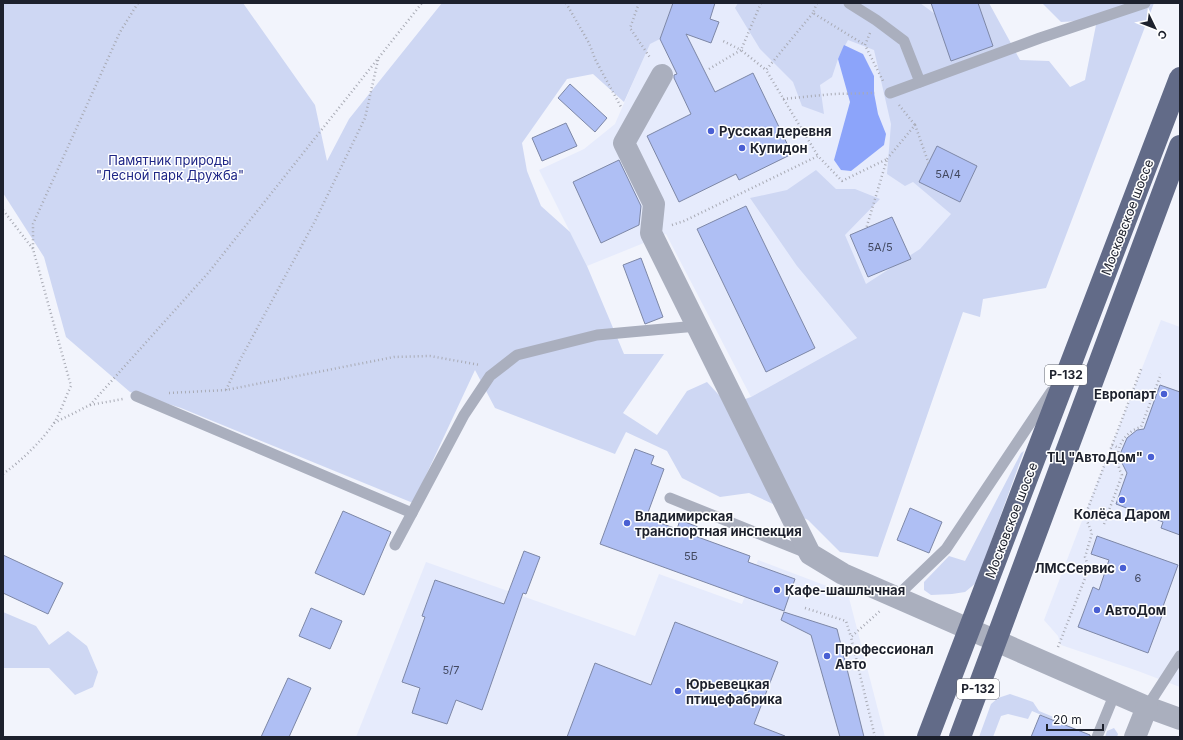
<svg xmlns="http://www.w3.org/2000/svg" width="1183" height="740" font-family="Inter,sans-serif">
	<rect width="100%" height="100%" fill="#f2f4fc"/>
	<g fill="#e6ebfc">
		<path d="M673,3h314l18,48 -15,102 -26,63 -44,45 -53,26 -69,-21 59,72 -106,59 -85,-163 -79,32 -48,-96 45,-21 31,-25 35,-81 10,-4z"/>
		<path d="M1161,320l19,7v360l-42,-16 -77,-26 -3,-9 -14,-16 36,-94z"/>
		<path d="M758,560l90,34 37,143h-529l70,-175 209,74 24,-62 83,30z"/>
	</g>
	<g fill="#ced7f3" fill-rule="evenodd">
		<path d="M3,3h240l72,102 12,56 22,-42 93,-116h231l-13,36 -10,5 -26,58 -31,-28 -26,5 -45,64 5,28 14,35 29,26 17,34 37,88h40l-41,59 34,22 30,-44 20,-9 21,23 23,-8 106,-59 -60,-72 -47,-68 37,-8 29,-20 20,19h19l25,10 -35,36 21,49 54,-35 31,-35 -38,-32 -8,4 -18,-12 4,-50 -17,-74 -26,-10 -10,19 -6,18 -12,8 4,29 -22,-8 -9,-24 -33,-33 -25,-41 3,-5h182l15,11 16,47 42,-15 -15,-43h11l31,57 29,1 21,26 15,-7 12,-60 -36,2 -19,-19h112l-108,285 -63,11 -3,18 -17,-5 -85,245 -38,-5 -32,-32 -59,-27 -29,4 -38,-19 -15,-27 -41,-19 -11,22 -120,-46 -20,-38 -62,133 -232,-95 -51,-16 -64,-55 -22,-80 -41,-64zM937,147l40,19 -17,36 -40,-20z"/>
		<path d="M1024,451l-48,132 -11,9 -13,2 -21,1 -7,-5v-8l25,-26 16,5 56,-108z"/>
		<path d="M3,612l33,14 13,19 19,-14 19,15 11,26 -5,15 -18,8 -26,-27h-46z"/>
		<path d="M1010,694l23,8 6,9 29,12 -1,3 -35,-15 -4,8 -20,-5 -7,2 -8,21h-14l12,-33 7,-6z"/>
		<path d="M1114,728l4,6 -1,3h-12l2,-6z"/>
	</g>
	<path fill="#8ca4fa" d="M844,45l19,9 11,22v17l4,21 8,20 -2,11 -33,26 -10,-1 -7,-10 16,-58 -12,-43z"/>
	<g fill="#afbff4" stroke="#7d87a6">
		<path d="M673,3h42l-5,16 9,3 -8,21 -25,-9 29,58 38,-19 39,81 -53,26 -3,-6 -57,28 -32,-66 44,-22 -17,-36v-3l3,-1 -17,-35z"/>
		<path d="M931,3h47l15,43 -42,15z"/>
		<path d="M570,84l37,34 -12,14 -37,-34z"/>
		<path d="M566,123l11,23 -35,15 -10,-23z"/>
		<path d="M937,146l40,20 -17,36 -41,-20z"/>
		<path d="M619,160l22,46 -2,19 -38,18 -28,-61z"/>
		<path d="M746,206l69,142 -49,24 -69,-143z"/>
		<path d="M892,217l19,42 -43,18 -18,-42z"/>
		<path d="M641,258l22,59 -18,7 -22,-59z"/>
		<path d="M1160,385l20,7v143l-19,-7 2,-6 -47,-18 11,-31 -6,-12v-9l6,-14 10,-8 7,-1z"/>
		<path d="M635,449l19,7 -3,8 13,5 -18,49 31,11 3,-9 18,7 -3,9 55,20 -2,6 47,17 -11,32 -184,-67z"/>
		<path d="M910,508l32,14 -13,31 -32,-13z"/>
		<path d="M343,511l48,21 -27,63 -49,-22z"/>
		<path d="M1097,536l81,29 -17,47 2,1 -15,40 -70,-26 15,-40 6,3 10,-30 -18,-6z"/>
		<path d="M524,551l16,6 -14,37 -3,-1 -41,117 -26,-10 -9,24 -35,-11 8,-25 -18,-6 23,-65 -3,-1 13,-36 69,24z"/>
		<path d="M3,555l60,28 -15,31 -45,-21z"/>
		<path d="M311,608l31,13 -12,28 -31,-13z"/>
		<path d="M784,612l53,17 27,108h-24l-29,-102 -30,-15z"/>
		<path d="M675,622l103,40 -24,62 31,12v1h-218l28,-74 56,22z"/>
		<path d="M288,678l23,10 -22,49h-28z"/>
		<path d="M1040,715l50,20v2h-59z"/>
	</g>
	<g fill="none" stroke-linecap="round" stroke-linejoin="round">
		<g stroke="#a8aab4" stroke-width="2.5" stroke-dasharray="1 3" stroke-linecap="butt">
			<path d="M566,3l23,40 6,16 26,48"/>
			<path d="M639,3l-9,25 21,31"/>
			<path d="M761,3l-20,47 25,20"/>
			<path d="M817,3l-4,10 52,32"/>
			<path d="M813,13l-47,57 52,86"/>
			<path d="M870,33l-5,12 18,36"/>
			<path d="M709,69l32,-19 -20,-10"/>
			<path d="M783,99l50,-5 42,-1"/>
			<path d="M899,105l16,20"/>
			<path d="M887,159l28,-34 14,39"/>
			<path d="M3,210l30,39"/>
			<path d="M672,225l12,-4 134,-65 24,25 45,-22 -21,70"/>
			<path d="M226,390l14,-30 75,-139 50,-103 13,-58"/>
			<path d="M169,393l57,-3 168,-33 36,-1 50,9"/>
			<path d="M90,405l33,-6"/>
			<path d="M54,423l36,-18 119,-133 213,-269"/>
			<path d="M1112,445l7,3"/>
			<path d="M3,474c18,-13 38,-32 51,-51 7,-11 11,-25 17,-37l-38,-137v-25l87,-192 18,-29"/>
			<path d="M1104,524l18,-49c-10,-19 -2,-42 19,-48l20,-53"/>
			<path d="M805,608l41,13 5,16"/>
			<path d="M1058,647l31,-79 -4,-11 7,-24 -7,-17 57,-149"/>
			<path d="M875,737l-24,-100 29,-26"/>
		</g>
		<g stroke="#aaafbe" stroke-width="11">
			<path d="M849,3l27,17 28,21 16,41"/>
			<path d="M890,93l150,-55 105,-35"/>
			<path d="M136,396l276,117"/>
			<path d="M670,498l139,56"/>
			<path d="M395,545l69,-130 26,-39 27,-21 80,-20 100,-9"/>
			<path d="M896,597l50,-48 105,-157"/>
			<path d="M1147,707l33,-51"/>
			<path d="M1097,737l18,-44"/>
		</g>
		<g stroke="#aaafbe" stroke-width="22">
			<path d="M662,75l-38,68 30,61 -3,29 159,321 33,20 304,133 33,12"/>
			<path d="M1135,737l12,-30"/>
		</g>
		<g stroke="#626b88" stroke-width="22">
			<path d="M928,737l252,-659"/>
			<path d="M960,737l220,-591"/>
		</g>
	</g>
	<g fill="#495fd3" stroke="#fff" stroke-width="1.5">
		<circle cx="711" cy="131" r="4"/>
		<circle cx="742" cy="148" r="4"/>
		<circle cx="1164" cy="394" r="4"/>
		<circle cx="1151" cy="457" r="4"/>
		<circle cx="1122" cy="500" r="4"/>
		<circle cx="627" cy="523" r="4"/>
		<circle cx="1123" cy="568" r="4"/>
		<circle cx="777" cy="590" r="4"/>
		<circle cx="1097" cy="610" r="4"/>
		<circle cx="827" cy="656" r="4"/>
		<circle cx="678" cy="691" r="4"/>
	</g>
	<g text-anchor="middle" stroke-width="3" stroke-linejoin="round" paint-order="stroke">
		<g font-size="11" fill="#42485f">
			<text x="948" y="178">5А/4</text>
			<text x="880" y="251">5А/5</text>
			<text x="691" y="560">5Б</text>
			<text x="1138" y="582">6</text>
			<text x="451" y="674">5/7</text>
		</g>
		<g fill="#fff" stroke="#61646c" stroke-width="1">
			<rect x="1045" y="365" width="42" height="20" rx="3"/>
			<rect x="957" y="679" width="42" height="20" rx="3"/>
		</g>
		<g font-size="12" font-weight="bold" fill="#1d212d">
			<text x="1066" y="379">Р-132</text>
			<text x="978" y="693">Р-132</text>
		</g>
		<g font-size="13" font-weight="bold" fill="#1d212d" stroke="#fff" text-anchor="start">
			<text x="719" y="136">Русская деревня</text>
			<text x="750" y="153">Купидон</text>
			<text x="1156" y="399" text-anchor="end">Европарт</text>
			<text x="1143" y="462" text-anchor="end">ТЦ "АвтоДом"</text>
			<text x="1122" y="519" text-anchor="middle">Колёса Даром</text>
			<text x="635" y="521">Владимирская<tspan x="635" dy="15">транспортная инспекция</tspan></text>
			<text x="1115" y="573" text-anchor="end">ЛМССервис</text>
			<text x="785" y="595">Кафе-шашлычная</text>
			<text x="1105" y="615">АвтоДом</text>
			<text x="835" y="654">Профессионал<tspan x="835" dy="15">Авто</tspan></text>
			<text x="686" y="689">Юрьевецкая<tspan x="686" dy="15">птицефабрика</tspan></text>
		</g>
		<g font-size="13" fill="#1e2686" stroke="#fff">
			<text x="170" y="165">Памятник природы<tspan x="170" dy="15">"Лесной парк Дружба"</tspan></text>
		</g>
		<g font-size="13" fill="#1d212d" stroke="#fff">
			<text transform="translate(1127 217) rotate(-69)" y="5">Московское шоссе</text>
			<text transform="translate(1011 520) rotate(-69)" y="5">Московское шоссе</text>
		</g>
	</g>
	<rect width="1183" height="740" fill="none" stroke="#1d212d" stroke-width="8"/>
	<g transform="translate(1155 28) rotate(133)" stroke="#ffffff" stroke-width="3" paint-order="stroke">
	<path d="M0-3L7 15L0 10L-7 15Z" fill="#1d212d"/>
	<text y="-6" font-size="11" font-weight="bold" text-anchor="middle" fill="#1d212d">С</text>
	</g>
	<path d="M1047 724v6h56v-6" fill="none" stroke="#1d212d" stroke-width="2"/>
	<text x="1053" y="724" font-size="12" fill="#1d212d" stroke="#ffffff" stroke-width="3" paint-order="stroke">20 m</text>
</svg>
